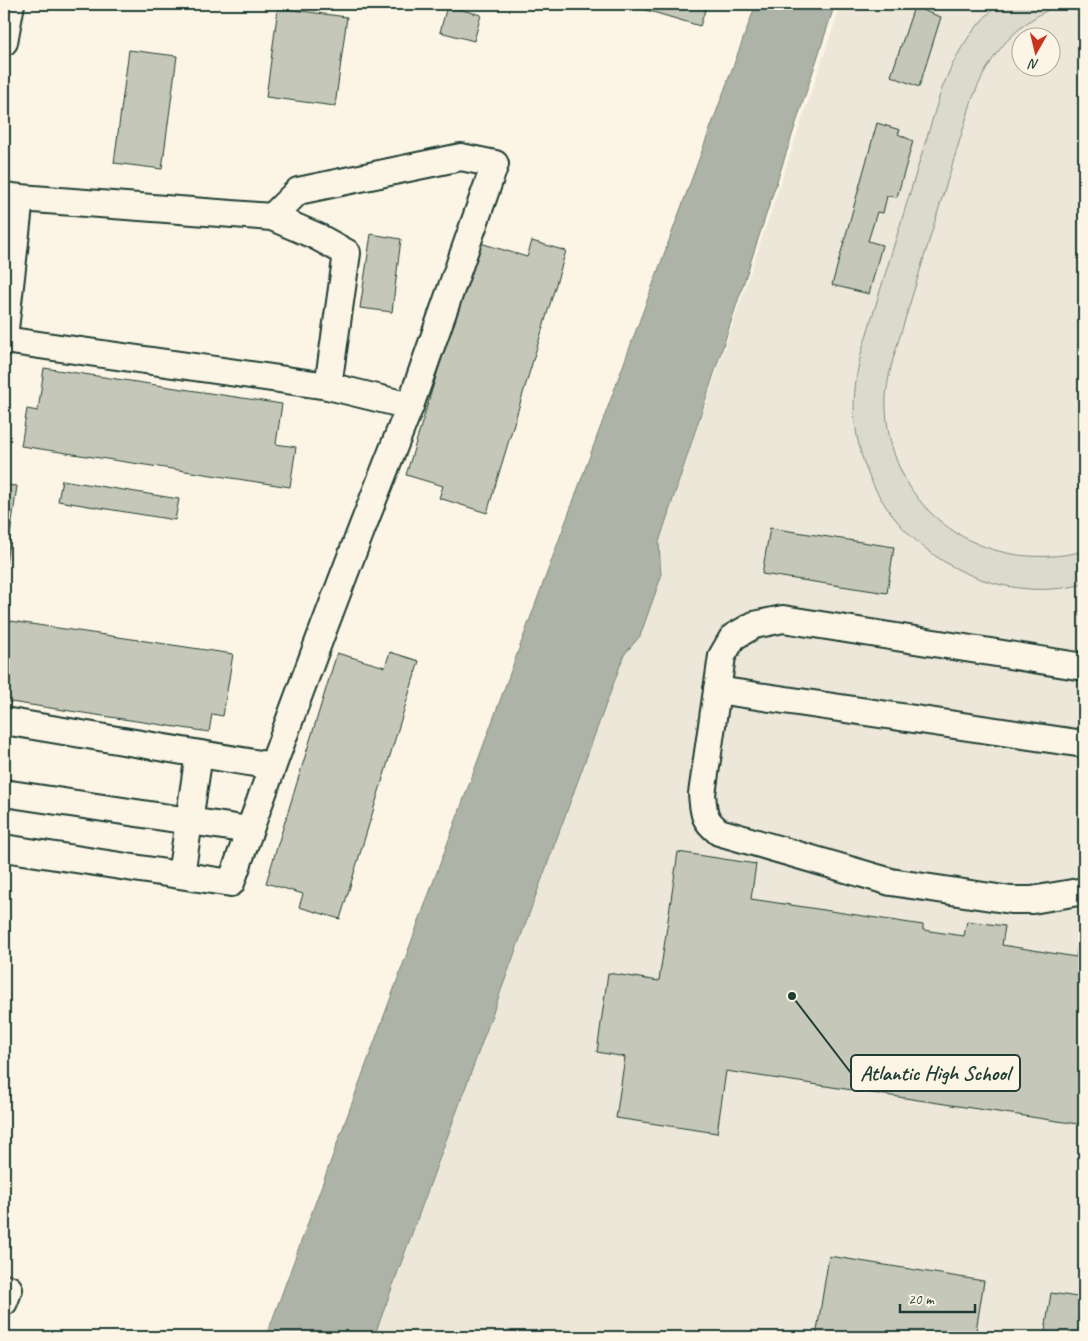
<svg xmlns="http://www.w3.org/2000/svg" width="1088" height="1341" font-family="Caveat,sans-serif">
	<rect width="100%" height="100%" fill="#fcf5e5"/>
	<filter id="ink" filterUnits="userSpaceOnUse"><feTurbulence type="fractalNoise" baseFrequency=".02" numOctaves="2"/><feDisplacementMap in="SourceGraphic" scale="10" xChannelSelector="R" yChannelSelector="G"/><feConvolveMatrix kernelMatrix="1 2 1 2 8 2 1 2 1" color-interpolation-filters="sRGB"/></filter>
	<g filter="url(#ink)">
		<path fill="#ece7d8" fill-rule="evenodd" d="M841,4h243v1333h-710l250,-682 16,-19 21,-59 -2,-35zM1020,38h30v30h-30z"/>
		<path fill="#dcdacc" stroke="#7e8c80" d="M999,4h62c-46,19 -71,50 -89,96l-79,259c-4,16 -8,33 -7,49 4,105 99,168 198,143v33c-102,26 -209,-45 -227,-148 -6,-29 -2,-58 5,-86l79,-259c14,-36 29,-62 58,-87z"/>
		<path fill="#aeb3a7" stroke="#758479" d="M756,4h79l-176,538 2,35 -21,59 -16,19 -250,682h-108z"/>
		<g fill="#c5c7b9" stroke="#1f3d34">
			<path d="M626,4h81l-7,22z"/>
			<path d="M447,6l34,9 -7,26 -34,-9z"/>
			<path d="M914,7l27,10 -22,70 -28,-11z"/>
			<path d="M278,8l69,9 -12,89 -69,-9z"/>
			<path d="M129,50l48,6 -15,113 -48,-6z"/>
			<path d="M877,123l23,7 -2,4 15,7 -16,56 -10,-1 -4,17 -6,-1 -9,29 14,4 -13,49 -37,-9z"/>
			<path d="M371,234l30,5 -9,73 -32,-4z"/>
			<path d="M532,241l34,10 -79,262 -48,-15 4,-12 -37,-11 71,-233 50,15z"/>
			<path d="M44,368l238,36 -6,40 20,3 -6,40 -269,-41 6,-37 11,2z"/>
			<path d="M62,480l117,19 -4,21 -117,-19z"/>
			<path d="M4,485l13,1 -13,93z"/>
			<path d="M770,528l124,19 -7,46 -125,-19z"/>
			<path d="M4,620l229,34 -10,62 -11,-2 -3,18 -205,-31z"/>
			<path d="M390,652l29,9 -79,258 -41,-12 4,-13 -37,-11 71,-230 48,14z"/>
			<path d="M678,852l78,12 -5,35 172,26v5l41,6 3,-15 38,5 -3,19 74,12 3,-20 5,1v187l-358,-54 -9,62 -101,-15 9,-61 -28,-5 11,-79 51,8z"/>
			<path d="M829,1256l155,25 -9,56h-159z"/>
			<path d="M1051,1293l33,5v39h-40z"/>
		</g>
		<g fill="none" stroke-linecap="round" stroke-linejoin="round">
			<g stroke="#1f3d34" stroke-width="30">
				<g id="minor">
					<path d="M4,42l7,-38"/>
					<path d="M4,196l16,2 -16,140"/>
					<path d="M20,198l252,19 44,19 31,17 -19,133"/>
					<path d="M272,217l26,-26 163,-34 34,7 -85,242"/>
					<path d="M4,340l324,46 82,20c-63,158 -123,317 -179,477l-227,-35"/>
					<path d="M1084,667l-301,-48 -29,6 -21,12 -11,19 -20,138c2,20 1,25 17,38l172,50 120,18h21l52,-9"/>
					<path d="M717,690l367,54"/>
					<path d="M4,721l268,45"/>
					<path d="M4,793l245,37"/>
					<path d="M181,875l18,-121"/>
					<path d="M4,1288l5,1 -5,13"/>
				</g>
			</g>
			<use href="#minor" stroke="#fcf5e5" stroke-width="26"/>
		</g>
	</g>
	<path fill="none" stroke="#1f3d34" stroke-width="2" d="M792 996L851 1073"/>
	<circle fill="#1f3d34" stroke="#fcf5e5" stroke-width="2" cx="792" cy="996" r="5"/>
	<rect fill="#fcf5e5" stroke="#1f3d34" stroke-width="2" x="851" y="1055" width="169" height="36" rx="5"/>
	<g font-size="21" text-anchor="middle" font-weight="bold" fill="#1f3d34">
		<text x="935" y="1080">Atlantic High School</text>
	</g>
	<rect width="1088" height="1341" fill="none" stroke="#fcf5e5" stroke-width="20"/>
	<rect x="10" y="10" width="1068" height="1321" fill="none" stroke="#1f3d34" stroke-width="2" filter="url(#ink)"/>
	<g transform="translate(1036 52) rotate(188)"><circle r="24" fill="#fcf5e5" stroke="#a4ab9e"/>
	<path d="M0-4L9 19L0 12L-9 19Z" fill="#c8321e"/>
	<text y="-8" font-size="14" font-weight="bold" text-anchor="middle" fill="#1f3d34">N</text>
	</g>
	<path d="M900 1304v8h75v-8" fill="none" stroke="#1f3d34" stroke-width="2.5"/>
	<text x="908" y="1304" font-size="15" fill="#1f3d34" stroke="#fcf5e5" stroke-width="4" paint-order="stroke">20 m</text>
</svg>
